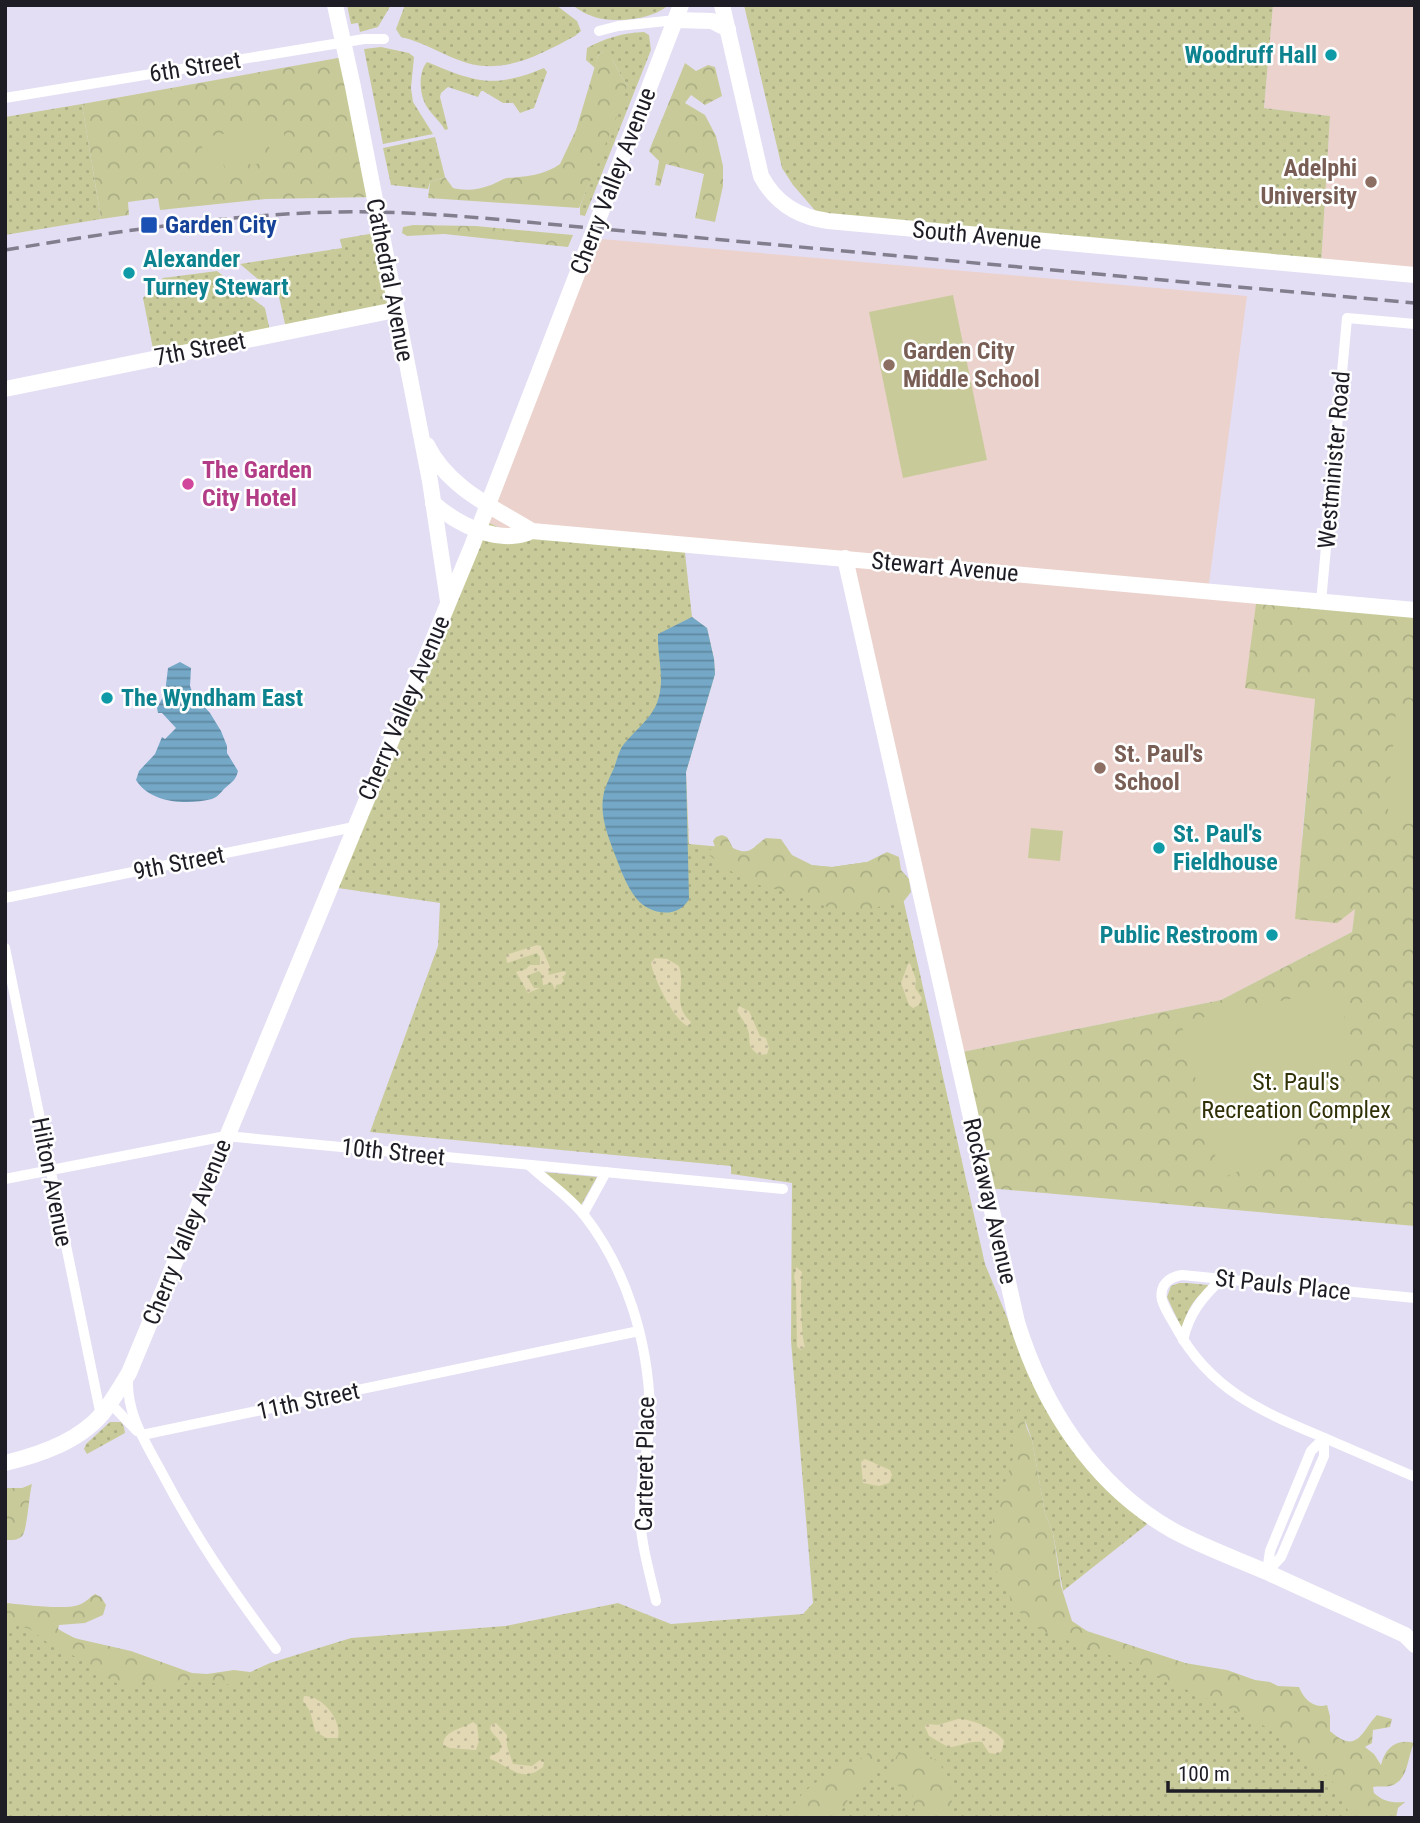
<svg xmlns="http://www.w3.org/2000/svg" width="1420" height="1823" font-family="'Roboto Condensed',sans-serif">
	<defs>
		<pattern id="grass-dots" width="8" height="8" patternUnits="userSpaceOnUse" patternTransform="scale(1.75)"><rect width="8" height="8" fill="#c8cb99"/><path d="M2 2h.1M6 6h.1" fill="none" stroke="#abae84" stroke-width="1.8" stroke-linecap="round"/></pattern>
		<pattern id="forest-crowns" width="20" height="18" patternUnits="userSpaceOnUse" patternTransform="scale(1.75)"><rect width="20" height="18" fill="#c8cb99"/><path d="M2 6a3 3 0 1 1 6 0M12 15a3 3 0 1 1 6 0" fill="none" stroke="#abae84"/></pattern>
		<pattern id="sand-dots" width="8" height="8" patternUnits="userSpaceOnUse" patternTransform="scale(1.75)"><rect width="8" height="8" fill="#e2d8b4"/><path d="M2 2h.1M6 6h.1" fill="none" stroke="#c1b99b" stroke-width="1.8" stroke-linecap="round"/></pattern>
		<pattern id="water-rules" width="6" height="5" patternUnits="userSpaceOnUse" patternTransform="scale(1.75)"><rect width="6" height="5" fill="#74a8c6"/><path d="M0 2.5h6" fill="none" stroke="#5f88a1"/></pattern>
	</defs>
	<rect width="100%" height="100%" fill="#e4def5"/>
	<g fill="#ebd2cc">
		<path d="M1273,5h142v270l-94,-9 9,-150 -66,-8z"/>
		<path d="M590,238l657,58 -39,295 49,5 58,103 -13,138 62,7 -12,88 -131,68 -264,53 -111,-494 -346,-31 -17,-8z"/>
	</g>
	<g fill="url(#grass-dots)">
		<path d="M347,5h44l-13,22 -18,5 -2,-9 -7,1z"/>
		<path d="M405,5h151l21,16 4,10 -6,5c-34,18 -68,38 -108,27 -23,-7 -43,-21 -66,-26l-5,-8z"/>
		<path d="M572,5h96c-14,15 -58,19 -76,11 -7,-2 -14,-7 -20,-11z"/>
		<path d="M744,5h529l-9,103 66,8 -9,150 -502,-51 -26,-30 -11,-17z"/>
		<path d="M644,32l5,3 2,15 -66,166 -5,-1v-9l47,-120 -15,-27 -9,-8 -5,5 -3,12 -9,-8 1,-12c18,-10 36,-15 57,-16z"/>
		<path d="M381,47l28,6 5,4 -3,31 2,14 20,32 -50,10 -19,-95z"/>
		<path d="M427,62c48,20 66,27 117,6l3,4 -13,36 -14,5 -7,-10h-10l-20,-12h-2l-3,6 -30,-10 -7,6 -1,4 8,32 -3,1c-5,-9 -13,-15 -18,-23 -8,-12 -9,-35 0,-45z"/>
		<path d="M82,104l19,115 -96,16v-118z"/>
		<path d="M435,137l10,40 -15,5 -2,7 -37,-4 -8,-37z"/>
		<path d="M381,232l14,79 -108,22 -8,-36 -39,-33 102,-16 -2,-9z"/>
		<path d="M217,271l48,37 6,28 -116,23 -12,-61 20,-20z"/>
		<path d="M483,520l17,8 184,16 8,73 15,11 7,31 1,15 -29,98 3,72 34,3 57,16 52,4 62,-9 91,406 41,99 38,67 86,92 -87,69 -10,-58 -8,-20 -13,-73 -7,-20 41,205 153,49 146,113 26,31h-1386v-207l8,-1 139,63 81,7 37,-17 81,-25 154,-12 113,-23 53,21 132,-10 10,-11 -22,-262 1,-158 -61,-9v-8l-361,-34 68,-186 2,-43 -109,-16z"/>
		<path d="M542,1172l55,5 -17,30z"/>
		<path d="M1187,1283l21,2 1,2c-16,12 -22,23 -27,42l-15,-32 4,-11 8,-3z"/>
		<path d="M110,1422h11l3,5 1,6 -38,21 -3,-5 2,-5z"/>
	</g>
	<g fill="url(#forest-crowns)">
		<path d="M611,50l1,9 15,27 -5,18 -43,104 -151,-10 2,-16 15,-5 8,11c13,3 25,2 38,-3 5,-2 11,-6 16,-7 17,-1 38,-3 53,-14l16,-34 22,-74 5,-5z"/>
		<path d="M349,56l26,141 -109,2 -106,11 -2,-12 -30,4 1,13 -28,4 -19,-115z"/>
		<path d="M685,63l11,8 12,-6 7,2 7,29 -17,9 -14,-10 -6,8 20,12 11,21 7,30v20l-8,36 -20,-4 9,-44 -38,-10 -6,22 -5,-1 4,-24 -10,-10z"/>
		<path d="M413,225l63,1 97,9 -5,12 -124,-13 -37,2 -5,-3 1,-6z"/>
		<path d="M1257,596l158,14v616l-428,-38 -30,-135 264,-53 131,-68 3,-23 -18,14 -42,-4 20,-220 -70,-11z"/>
		<path d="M722,835l5,2 6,11c18,9 20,-2 33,-10l15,1 11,16 20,10 20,2 35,-5 20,-10 12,5 2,13 8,9 2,13 -7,9h-13l-19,9 -23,1 -19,-3 -40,-15 -31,-8 -21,-9 -28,-20 -2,-5 7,-4 -2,-6 3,-4z"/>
		<path d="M1018,1408l14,32 13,73 8,20 8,53 11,35 15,10 98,32 42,7 28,10 15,2 8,4 21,1c5,12 14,22 28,18l3,11v15c28,25 32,-1 47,-16l15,4 -2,8 -17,3 -1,13 -7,4 9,7 7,11c4,-17 15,-27 33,-22 -7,14 -5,38 -24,43 -5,1 -11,0 -17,1l1,6c10,9 18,10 31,9l-7,6 -2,10h-45l-13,-31 -52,-49 -42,-23 -77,-34 -29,-16 -97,-34 -24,-21 -18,-32 -7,-17 -1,-21 1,-17 24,-74z"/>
		<path d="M32,1484c-3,11 -5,48 -10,52 -5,5 -11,4 -17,4v-52h17z"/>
		<path d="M95,1594l6,3 5,8 -3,10 -18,8 -26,2 -1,4 16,9 57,13 61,22 15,1 27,-4 16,2v5c-19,12 -34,8 -53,0l-20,10 -21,1 -15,-8 -10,6 -18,-4 -27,-21 -33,-14 -23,-18 -25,-7v-19c17,1 62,8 76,1 5,-2 9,-7 14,-10z"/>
		<path d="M873,1749l2,25 -24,21 -14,23h-47l-2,-6 15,-19 37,-30h10l12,-5z"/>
		<path d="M913,1751c6,2 16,4 21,8 16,12 19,40 18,59h-36l-4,-24 -22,-13v-15l9,-13z"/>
	</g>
	<g fill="url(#sand-dots)">
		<path d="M537,945l4,1 9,21 -2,8 17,-4 1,3 -4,3 2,3 -3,4 -5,1 -1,5 -3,-7 -9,2 -1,-10 -3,-4 -10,4 -1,3 6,10h6l-12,5 -12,-21 10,-3 4,-4h10v-8l-3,-4 -30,10 -1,-8z"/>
		<path d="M655,958l12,1 12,7c7,20 -8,38 12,56l-2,4c-13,-1 -36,-49 -38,-63z"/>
		<path d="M910,963l6,17 -1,8 7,10 -3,7 -6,3 -4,-3 -8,-22 7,-19z"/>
		<path d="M739,1006l10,5 11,25 6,2 3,10 -2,6 -8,1c-11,-8 -9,-10 -10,-21 -1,-7 -8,-17 -12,-23z"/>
		<path d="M796,1267l6,5c-2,10 -1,66 3,74l-4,4 -4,-3 -1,-61 -2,-9z"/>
		<path d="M865,1459l25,11 2,5 -3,8 -10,3 -16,-3 -2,-21z"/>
		<path d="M304,1696c19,0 38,24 34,42h-12l-11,-7 -5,-20 -7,-10z"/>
		<path d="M958,1719c13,-1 39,11 46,22l-2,10 -5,3 -8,-1 -7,-11c-13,-2 -23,5 -34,5l-19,-11 -4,-9 1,-3 12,1z"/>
		<path d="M473,1722l4,3 2,16 -3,9 -26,-2 -7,-3c1,-15 19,-16 30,-23z"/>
		<path d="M496,1723l11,12v11l6,18 19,2 8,-6 4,2 -1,5c-22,17 -31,0 -53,-8v-3l9,-4c6,-12 -4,-13 -9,-23l1,-4z"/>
	</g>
	<g fill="#c8cb99">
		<path d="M281,121l8,36 -17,3 -8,-36z"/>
		<path d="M260,126l7,36 -17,3 -7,-36z"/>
		<path d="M239,130l8,36 -17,3 -8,-35z"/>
		<path d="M217,135l8,36 -17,3 -8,-36z"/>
		<path d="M953,295l34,165 -84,18 -34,-166z"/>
		<path d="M1396,710l19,2v112l-28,-2z"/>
		<path d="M1031,828l32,3 -3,30 -32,-3z"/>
		<path d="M1342,988l5,61 -20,67 -50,40 -56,22 -40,-156z"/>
	</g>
	<g fill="url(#water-rules)">
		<path d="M692,617l15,11 7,31 1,15 -29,98 3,127c-8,15 -26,17 -41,9 -16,-8 -25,-32 -31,-48 -7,-19 -17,-41 -14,-62 1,-10 7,-21 11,-30 3,-8 5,-18 10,-24 12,-15 26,-24 33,-41 9,-24 0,-45 1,-69z"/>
		<path d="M180,662l11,6 -1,18 3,8 17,19 11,18 6,15v7l11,18c-2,9 -6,11 -13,17 -4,4 -7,9 -13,11 -24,6 -61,5 -76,-19l3,-9 16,-17 7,-17 3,2 11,-11 -14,-15h-4l-1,-5 8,-15 3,-25z"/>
	</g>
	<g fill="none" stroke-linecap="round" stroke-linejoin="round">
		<g stroke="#fff" stroke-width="10">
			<path d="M599,31l19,-5 58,-6"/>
			<path d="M5,98l359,-59h20"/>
			<path d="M1321,602l26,-284 68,6"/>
			<path d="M5,898l349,-71"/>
			<path d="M5,948l96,468"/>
			<path d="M529,1165c17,16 40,31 55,50 43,55 64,126 66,195 0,32 -9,64 -10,96 -1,32 9,64 16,95"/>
			<path d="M5,1179l221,-43 557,53"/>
			<path d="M583,1214l23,-42"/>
			<path d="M1415,1298l-233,-23c-13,2 -23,10 -20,25 3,10 10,20 15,29 33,60 83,82 143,107 32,14 63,27 95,41"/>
			<path d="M1183,1340c6,-26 19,-43 39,-61"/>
			<path d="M128,1378c-2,36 18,65 34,95 34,65 70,117 114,176"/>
			<path d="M110,1403l27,28"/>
			<path d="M142,1435l497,-104"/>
			<path d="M1324,1438v18l-43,101 -14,15 3,-21 41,-100z"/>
		</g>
		<g stroke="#fff" stroke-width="16">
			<path d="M335,5l18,82 77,394 18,120"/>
			<path d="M722,5l39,171c15,28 37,41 67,45l587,54"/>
			<path d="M676,20l36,1 16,8"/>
			<path d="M5,389l390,-79"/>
			<path d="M427,445c21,43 66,62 105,86"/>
			<path d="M433,503c25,22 67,43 99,28l883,79"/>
			<path d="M845,558l172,764c26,84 76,163 155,208 31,17 65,29 97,43 45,21 91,41 136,62l10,10"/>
			<path d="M5,1463c34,-8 73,-21 97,-49 10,-12 18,-27 27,-41l343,-827 209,-541"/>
		</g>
		<path stroke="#827e8e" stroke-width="3.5" stroke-dasharray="14 7" stroke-linecap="butt" d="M5,250c110,-18 222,-36 334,-38 55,-1 110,3 165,8l911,83"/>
	</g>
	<g fill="#0f9aa8" stroke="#fff" stroke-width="2.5">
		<circle cx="1331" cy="55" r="7"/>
		<circle cx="129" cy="273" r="7"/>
		<circle cx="107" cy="698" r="7"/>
		<circle cx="1159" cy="848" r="7"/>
		<circle cx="1272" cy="935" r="7"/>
	</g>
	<g fill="#8d6e63" stroke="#fff" stroke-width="2.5">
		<circle cx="1371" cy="182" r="7"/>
		<circle cx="889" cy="365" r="7"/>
		<circle cx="1100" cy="768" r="7"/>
	</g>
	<rect fill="#1a4fb4" stroke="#fff" stroke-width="2.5" x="140" y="216" width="18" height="18" rx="3.5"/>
	<circle fill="#d1479c" stroke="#fff" stroke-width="2.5" cx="188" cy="484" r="7"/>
	<g text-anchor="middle" stroke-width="5" stroke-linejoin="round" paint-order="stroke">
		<g font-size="24" font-weight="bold" fill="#0d838f" stroke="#fff" text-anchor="start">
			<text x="1317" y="63" text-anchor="end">Woodruff Hall</text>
			<text x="143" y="267">Alexander<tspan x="143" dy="28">Turney Stewart</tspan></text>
			<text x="121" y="706">The Wyndham East</text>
			<text x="1173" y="842">St. Paul's<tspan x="1173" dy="28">Fieldhouse</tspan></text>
			<text x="1258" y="943" text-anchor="end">Public Restroom</text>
		</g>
		<g font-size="24" fill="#1e1c24" stroke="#fff">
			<text transform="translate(195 67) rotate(-9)" y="8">6th Street</text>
			<text transform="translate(613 181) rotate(-69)" y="8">Cherry Valley Avenue</text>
			<text transform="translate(977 235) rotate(5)" y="8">South Avenue</text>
			<text transform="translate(390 280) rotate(79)" y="8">Cathedral Avenue</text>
			<text transform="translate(200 349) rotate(-11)" y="8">7th Street</text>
			<text transform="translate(1334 460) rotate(-85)" y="8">Westminister Road</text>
			<text transform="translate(945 567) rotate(5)" y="8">Stewart Avenue</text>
			<text transform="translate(404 708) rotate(-67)" y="8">Cherry Valley Avenue</text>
			<text transform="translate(179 863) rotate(-11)" y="8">9th Street</text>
			<text transform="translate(393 1152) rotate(6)" y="8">10th Street</text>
			<text transform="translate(52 1182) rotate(79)" y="8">Hilton Avenue</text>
			<text transform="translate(990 1201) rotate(77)" y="8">Rockaway Avenue</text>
			<text transform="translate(187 1232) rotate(-68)" y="8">Cherry Valley Avenue</text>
			<text transform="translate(1283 1285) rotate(6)" y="8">St Pauls Place</text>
			<text transform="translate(308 1401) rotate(-12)" y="8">11th Street</text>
			<text transform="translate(645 1464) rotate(-89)" y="8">Carteret Place</text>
		</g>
		<g font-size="24" font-weight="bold" fill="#785e54" stroke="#fff" text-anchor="start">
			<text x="1357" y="176" text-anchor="end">Adelphi<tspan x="1357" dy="28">University</tspan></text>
			<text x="903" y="359">Garden City<tspan x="903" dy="28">Middle School</tspan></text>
			<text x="1114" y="762">St. Paul's<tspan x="1114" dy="28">School</tspan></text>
		</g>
		<g font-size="24" font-weight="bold" fill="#164399" stroke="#fff" text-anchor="start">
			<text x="165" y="233">Garden City</text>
		</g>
		<g font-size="24" font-weight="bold" fill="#b23c85" stroke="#fff" text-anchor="start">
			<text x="202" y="478">The Garden<tspan x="202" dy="28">City Hotel</tspan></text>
		</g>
		<g font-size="24" fill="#313107" stroke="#fff">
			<text x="1296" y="1090">St. Paul's<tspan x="1296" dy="28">Recreation Complex</tspan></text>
		</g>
	</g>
	<rect width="1420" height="1823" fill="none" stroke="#1e1c24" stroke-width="14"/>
	<path d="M1168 1781v10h154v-10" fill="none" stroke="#1e1c24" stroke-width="3.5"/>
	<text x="1178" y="1781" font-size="21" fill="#1e1c24" stroke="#ffffff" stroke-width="5" paint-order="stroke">100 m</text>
</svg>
